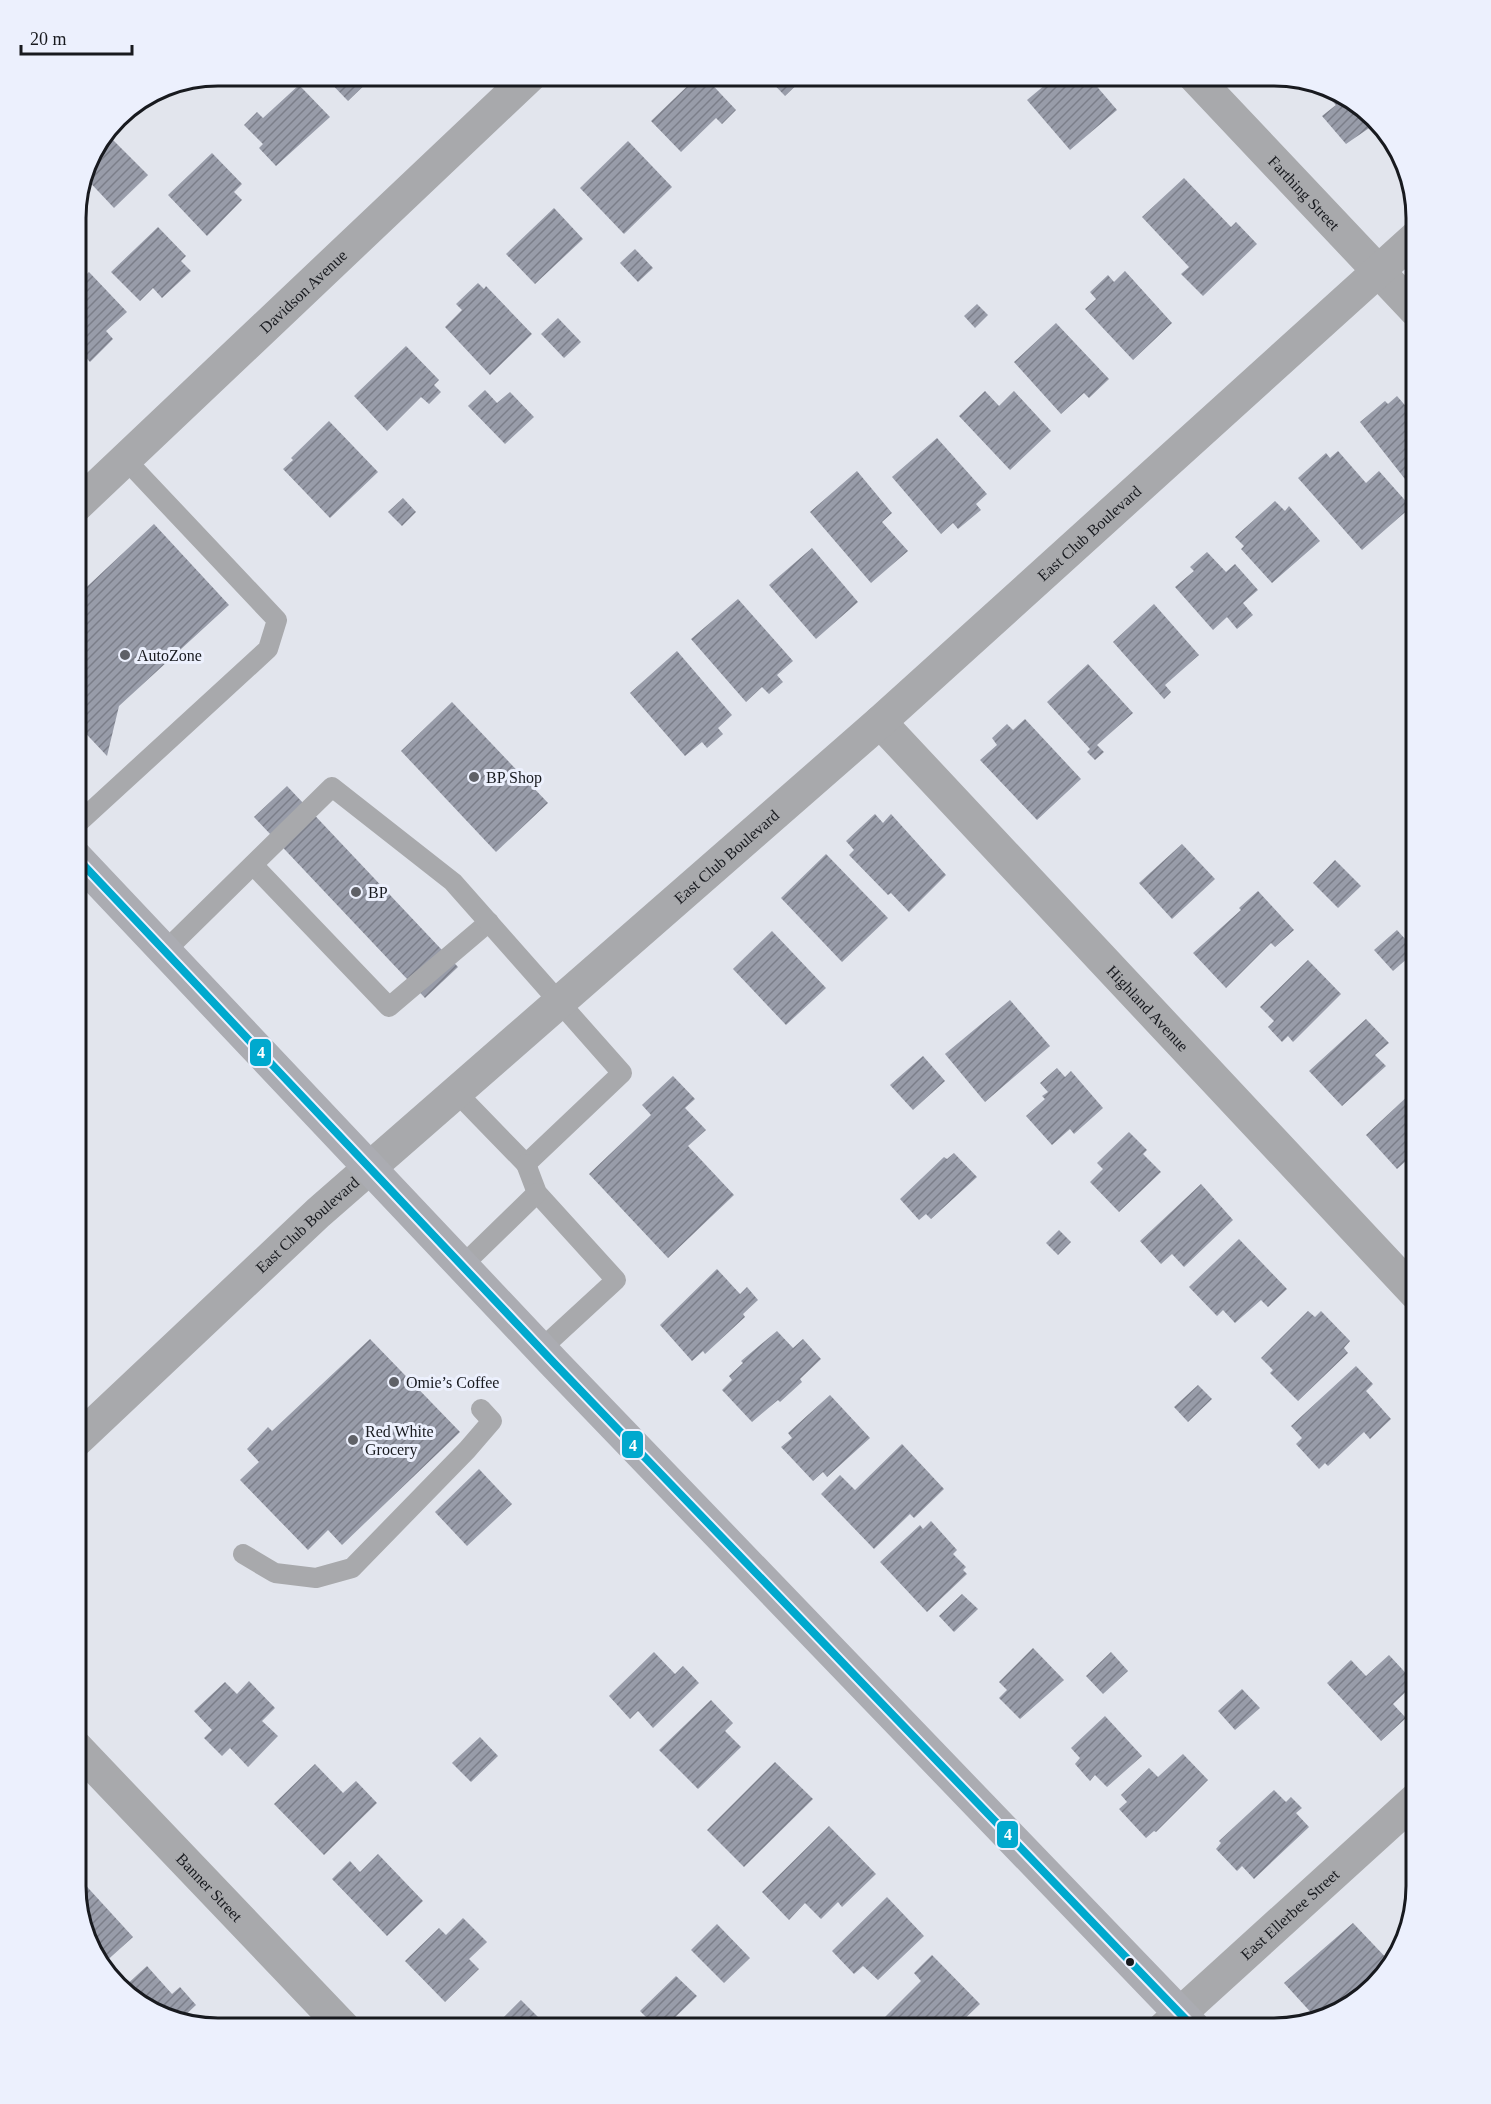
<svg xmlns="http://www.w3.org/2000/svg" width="1491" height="2104" font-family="Georgia,serif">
	<defs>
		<pattern id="building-hatch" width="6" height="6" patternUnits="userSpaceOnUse" patternTransform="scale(1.5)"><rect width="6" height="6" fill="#989ca9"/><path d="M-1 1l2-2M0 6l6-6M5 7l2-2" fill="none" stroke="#7b7e89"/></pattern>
	</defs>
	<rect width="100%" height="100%" fill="#e2e5ed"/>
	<g fill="url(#building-hatch)">
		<path d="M323,75h52l-27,26z"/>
		<path d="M699,75h4l33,35 -14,14 -6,-6 -35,34 -30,-31z"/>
		<path d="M765,75h42l-22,21z"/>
		<path d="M1057,75h30l30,35 -47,40 -43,-50z"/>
		<path d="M299,85l31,32 -54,49 -17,-18 4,-4 -19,-19 13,-13 6,6z"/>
		<path d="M1337,92l8,2 30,30 -29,20 -24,-28 14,-11 -6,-6z"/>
		<path d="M111,138l37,37 -34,33 -31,-33 5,-15z"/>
		<path d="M628,141l44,46 -48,47 -44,-46z"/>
		<path d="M212,153l30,31 -8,8 8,8 -35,36 -39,-41z"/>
		<path d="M1184,178l47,49 5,-5 21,22 -54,52 -22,-22 8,-7 -47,-50z"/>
		<path d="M554,208l29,31 -48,45 -29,-30z"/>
		<path d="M158,227l28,29 -5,5 10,10 -29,27 -9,-10 -13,13 -29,-29z"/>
		<path d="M635,249l18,19 -15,14 -18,-19z"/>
		<path d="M1125,271l47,52 -39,37 -48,-51 11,-10 -6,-7 18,-17 6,7z"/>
		<path d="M89,272l38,40 -21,19 7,8 -23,23 -7,-8 -4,4 -4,-3v-69z"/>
		<path d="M478,283l6,6 2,-3 46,48 -42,41 -45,-48 17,-17 -6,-6z"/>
		<path d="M977,304l11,11 -13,13 -11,-12z"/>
		<path d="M558,318l23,24 -17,16 -23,-24z"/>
		<path d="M1056,323l53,56 -20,19 -5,-5 -23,21 -47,-52z"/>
		<path d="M406,346l33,34 -5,5 7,7 -12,12 -8,-7 -34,34 -33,-35z"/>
		<path d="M485,390l12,13 13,-11 24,25 -29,27 -37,-38z"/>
		<path d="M985,391l14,15 15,-15 37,40 -41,39 -51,-54z"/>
		<path d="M1397,396l19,22v75l-56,-71 25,-21 3,3z"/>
		<path d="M329,421l49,51 -48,46 -47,-49 10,-9 -2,-2z"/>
		<path d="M937,438l50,56 -11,10 5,6 -23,19 -5,-6 -12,11 -49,-57z"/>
		<path d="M1338,451l28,32 13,-12 32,36 -49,43 -64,-72 28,-25 4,5z"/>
		<path d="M857,471l35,42 -10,9 26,29 -37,32 -61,-71z"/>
		<path d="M403,498l13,14 -14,14 -14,-14z"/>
		<path d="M1275,501l10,10 4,-5 31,35 -48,42 -31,-34 3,-3 -9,-9z"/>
		<path d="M154,524l75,81 -110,101 -12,50 -32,-34v-124z"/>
		<path d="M812,548l46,54 -42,37 -47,-54z"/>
		<path d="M1207,552l19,20 9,-8 23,26 -15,13 10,12 -16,14 -10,-12 -14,13 -38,-43 19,-16 -4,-4z"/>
		<path d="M738,599l55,62 -16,14 6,7 -14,12 -7,-7 -16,15 -55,-63z"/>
		<path d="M1154,604l45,51 -34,30 6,7 -7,7 -51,-57z"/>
		<path d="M677,651l55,64 -14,13 5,6 -16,14 -5,-6 -17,14 -55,-63z"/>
		<path d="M1088,664l45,49 -36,32 7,7 -9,8 -8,-8 3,-3 -43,-47z"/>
		<path d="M1416,677v22l-11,-12z"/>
		<path d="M452,702l96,101 -52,49 -95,-101z"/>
		<path d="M1025,719l56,60 -44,41 -57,-60 17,-15 -5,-7 15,-14 6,6z"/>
		<path d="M287,786l171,181 -33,31 -171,-181z"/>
		<path d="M875,814l8,9 8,-9 55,61 -37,37 -18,-19 -3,2 -39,-40 5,-5 -8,-9z"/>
		<path d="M1182,844l33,35 -43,40 -33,-36z"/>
		<path d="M826,854l62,64 -46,44 -61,-64z"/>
		<path d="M1335,860l26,26 -23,22 -25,-25z"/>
		<path d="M1258,891l36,39 -19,17 -4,-4 -45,45 -33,-35 48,-43 -2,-2z"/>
		<path d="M1397,930l19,21 -23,20 -19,-21z"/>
		<path d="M772,931l54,57 -40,37 -53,-56z"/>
		<path d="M1308,960l33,34 -48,48 -5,-6 -6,6 -14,-15 6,-6 -14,-14z"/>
		<path d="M1010,1000l40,46 -65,56 -40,-48z"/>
		<path d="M1366,1019l23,24 -14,12 11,11 -44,40 -33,-35z"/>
		<path d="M923,1056l22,25 -32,29 -23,-25z"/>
		<path d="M1057,1068l8,9 6,-6 32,37 -29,26 -4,-5 -18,16 -26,-29 19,-17 -3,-3 6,-4 -8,-9z"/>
		<path d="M673,1076l22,23 -10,9 21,22 -18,16 46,49 -66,63 -79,-84 62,-59 -9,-10z"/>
		<path d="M1410,1094l6,6v52l-19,17 -31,-34z"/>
		<path d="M1129,1132l18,18 -4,4 18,18 -42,40 -29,-30 13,-13 -6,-6z"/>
		<path d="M954,1153l23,24 -46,42 -5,-5 -7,6 -19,-21 44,-42 3,2z"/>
		<path d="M1201,1184l32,36 -49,47 -12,-13 -11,10 -21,-23z"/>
		<path d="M1059,1230l12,12 -13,13 -12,-12z"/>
		<path d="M1239,1239l48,50 -19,18 -7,-7 -26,23 -12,-13 -6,6 -28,-29z"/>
		<path d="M717,1269l23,25 7,-7 11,13 -15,14 2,3 -40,37 -2,-3 -11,10 -32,-36z"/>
		<path d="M1308,1311l7,6 6,-6 29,30 -6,7 4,5 -50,48 -28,-28 3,-3 -12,-12z"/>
		<path d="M777,1331l16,17 10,-9 18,20 -21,20 2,3 -22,20 -2,-2 -26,22 -30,-32 10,-10 -3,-4 14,-13 -2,-2z"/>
		<path d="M370,1339l90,93 -118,113 -14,-15 -20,20 -68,-70 19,-18 -12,-13 21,-22 4,4z"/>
		<path d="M1356,1366l17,18 -7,7 25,28 -21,20 -6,-7 -36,34 -3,-3 -6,6 -23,-25 6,-6 -11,-12z"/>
		<path d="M1198,1385l14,14 -24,23 -14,-15z"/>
		<path d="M830,1395l40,43 -43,39 -4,-5 -10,9 -32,-34 11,-9 -4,-5z"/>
		<path d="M902,1444l42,45 -30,29 -4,-4 -36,35 -53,-55 19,-19 15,15z"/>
		<path d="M479,1469l33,35 -45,42 -32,-34z"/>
		<path d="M931,1521l26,29 -4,4 13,13 -3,3 4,4 -40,38 -47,-50 40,-37 3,4z"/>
		<path d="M962,1594l16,15 -24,23 -15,-16z"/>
		<path d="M1033,1648l31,32 -44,39 -21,-21 8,-8 -8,-8z"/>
		<path d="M654,1652l21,22 8,-8 16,17 -46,45 -15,-17 -8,8 -21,-23z"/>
		<path d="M1111,1652l17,19 -25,23 -17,-18z"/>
		<path d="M1389,1655l26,28 -22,21 13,14 -25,23 -54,-58 24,-23 15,16z"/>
		<path d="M249,1681l26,27 -13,13 16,15 -30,31 -18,-19 -8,8 -18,-18 8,-8 -18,-19 31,-29 12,12z"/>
		<path d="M1242,1689l18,19 -25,22 -17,-19z"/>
		<path d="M711,1700l22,23 -8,8 16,16 -43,42 -39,-39z"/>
		<path d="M1105,1716l37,40 -35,31 -12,-12 -5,6 -15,-17 5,-6 -9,-10z"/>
		<path d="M480,1737l18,19 -27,26 -19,-19z"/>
		<path d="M1183,1754l25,26 -52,52 -2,-1 -8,7 -27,-29 8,-7 -6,-7 28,-27 9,9z"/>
		<path d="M775,1762l38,37 -69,68 -37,-37z"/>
		<path d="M315,1764l28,29 13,-12 21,22 -53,52 -50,-51z"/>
		<path d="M1274,1790l12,12 5,-5 11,11 -6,5 13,14 -55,52 -12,-13 -5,5 -21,-22 5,-6 -2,-2z"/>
		<path d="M829,1826l47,48 -34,33 -4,-5 -17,17 -16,-16 -16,17 -27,-28z"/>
		<path d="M378,1854l45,47 -36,35 -55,-57 18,-18 10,11z"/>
		<path d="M79,1878l54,59 -31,28 -8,-7 -19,-72z"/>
		<path d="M887,1897l37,39 -46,44 -15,-14 -9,8 -22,-23z"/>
		<path d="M463,1918l24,24 -18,17 10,10 -34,33 -40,-41 34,-33 7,7z"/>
		<path d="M1353,1923l38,40 -46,47 -29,8 -32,-35z"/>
		<path d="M717,1924l33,34 -26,25 -33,-33z"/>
		<path d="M932,1955l48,49 -26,25h-61l-10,-10 38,-38 -7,-8z"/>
		<path d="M147,1966l25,28 8,-7 16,18 -16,15 -34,-10 -22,-23z"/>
		<path d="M676,1976l21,20 -34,33h-5l-18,-18z"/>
		<path d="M521,2000l29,29h-58z"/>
	</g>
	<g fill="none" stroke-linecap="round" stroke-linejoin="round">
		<g stroke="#a8a9ac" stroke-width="20">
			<path d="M75,826l193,-177 9,-29 -151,-160"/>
			<path d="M253,865l136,142 100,-85"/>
			<path d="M165,951l167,-164 121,95 169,191 -96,91 -69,-71"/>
			<path d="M526,1164l11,29 79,87 -75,69"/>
			<path d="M463,1265l74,-72"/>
			<path d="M243,1554l32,19 41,5 36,-10 115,-118 25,-29 -11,-12"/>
		</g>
		<g stroke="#a8a9ac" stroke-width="33">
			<path id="s1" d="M1193,75l223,236"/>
			<path id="s2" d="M75,507l456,-432"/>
			<path id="s3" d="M880,722l536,572"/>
			<path id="s4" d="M75,1746l270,283"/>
			<path id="s5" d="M1163,2029l253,-230"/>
		</g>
		<path stroke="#a8a9ac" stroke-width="33" id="s6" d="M75,1442l243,-229 562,-491 536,-485"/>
		<path stroke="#abacb2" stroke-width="33" d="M75,856l479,507 641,666"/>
		<g stroke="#ecf0fd" stroke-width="12">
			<path id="bus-1" d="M75,856l479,507 641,666"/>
		</g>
		<use href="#bus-1" stroke="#00a9ce" stroke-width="8"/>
	</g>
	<g fill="#5f6167" stroke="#ecf0fd" stroke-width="2">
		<circle cx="125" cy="655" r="6"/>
		<circle cx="474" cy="777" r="6"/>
		<circle cx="356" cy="892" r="6"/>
		<circle cx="394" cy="1382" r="6"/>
		<circle cx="353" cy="1440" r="6"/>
	</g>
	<circle fill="#181a1f" stroke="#ecf0fd" stroke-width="2" cx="1130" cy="1962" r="5"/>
	<g text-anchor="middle" stroke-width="6" stroke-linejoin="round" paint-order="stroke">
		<g font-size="16" fill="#181a1f" stroke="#ecf0fd">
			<text dy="6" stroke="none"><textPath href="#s1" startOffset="162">Farthing Street</textPath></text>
			<text dy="6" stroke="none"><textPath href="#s2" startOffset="314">Davidson Avenue</textPath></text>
			<text dy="6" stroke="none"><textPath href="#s6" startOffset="1362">East Club Boulevard</textPath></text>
			<text dy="6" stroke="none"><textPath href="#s6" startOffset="876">East Club Boulevard</textPath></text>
			<text dy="6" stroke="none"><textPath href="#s3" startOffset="392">Highland Avenue</textPath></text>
			<text dy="6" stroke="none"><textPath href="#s6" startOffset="318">East Club Boulevard</textPath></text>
			<text dy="6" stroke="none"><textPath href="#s4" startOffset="195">Banner Street</textPath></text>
			<text dy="6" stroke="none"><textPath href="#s5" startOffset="171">East Ellerbee Street</textPath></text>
		</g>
		<g font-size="16" fill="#181a1f" stroke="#ecf0fd" text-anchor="start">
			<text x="137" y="661">AutoZone</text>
			<text x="486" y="783">BP Shop</text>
			<text x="368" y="898">BP</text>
			<text x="406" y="1388">Omie’s Coffee</text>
			<text x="365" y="1437">Red White<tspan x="365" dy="18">Grocery</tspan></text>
		</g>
	</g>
	<path d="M0 0H1491V2104H0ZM218 86H1274A132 132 0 0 1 1406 218V1886A132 132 0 0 1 1274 2018H218A132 132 0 0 1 86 1886V218A132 132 0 0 1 218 86Z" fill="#ecf0fd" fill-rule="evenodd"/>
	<path fill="none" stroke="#181a1f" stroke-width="3" d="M218 86H1274A132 132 0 0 1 1406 218V1886A132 132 0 0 1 1274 2018H218A132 132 0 0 1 86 1886V218A132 132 0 0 1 218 86Z"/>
	<g stroke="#ecf0fd" stroke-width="2">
		<rect x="249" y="1038" width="23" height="29" rx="6" fill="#00a9ce"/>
		<rect x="621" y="1430" width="23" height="29" rx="6" fill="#00a9ce"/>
		<rect x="996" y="1820" width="23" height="29" rx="6" fill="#00a9ce"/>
	</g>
	<g font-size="16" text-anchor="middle" font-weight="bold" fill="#fff">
		<text x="261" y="1058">4</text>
		<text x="633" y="1451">4</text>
		<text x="1008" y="1840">4</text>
	</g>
	<path d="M21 45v9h111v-9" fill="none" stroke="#181a1f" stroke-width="3"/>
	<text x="30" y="45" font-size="18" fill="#181a1f" stroke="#ecf0fd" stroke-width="4.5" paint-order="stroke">20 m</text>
</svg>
